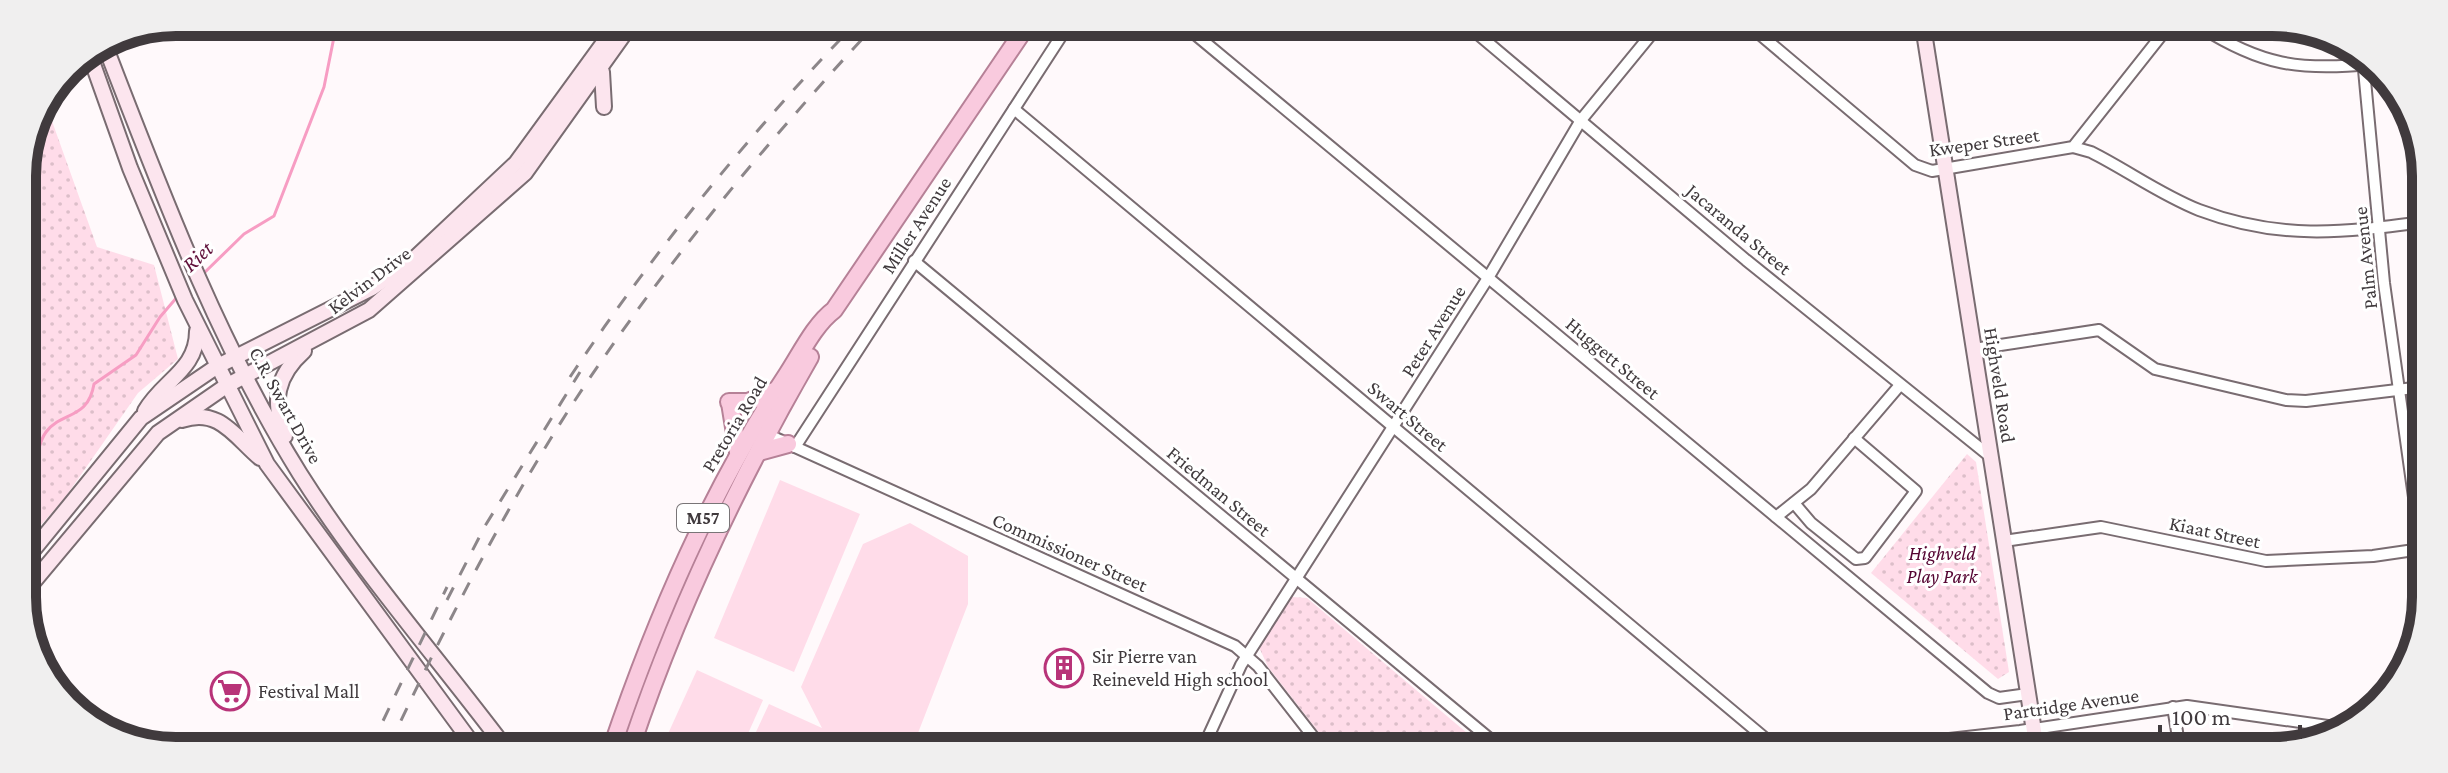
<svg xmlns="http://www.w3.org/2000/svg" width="2448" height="773" font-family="'Crimson Pro',serif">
	<defs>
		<pattern id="grass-dots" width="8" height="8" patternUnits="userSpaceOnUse" patternTransform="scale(2)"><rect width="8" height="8" fill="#ffdce9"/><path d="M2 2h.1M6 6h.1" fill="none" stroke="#dcbec9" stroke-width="1.8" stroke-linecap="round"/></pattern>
	</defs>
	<rect width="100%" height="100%" fill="#fff9fb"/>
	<g fill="url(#grass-dots)">
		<path d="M48,110l49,137 57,18 24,94 -40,34 -74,106 -40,45 -2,-377z"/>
		<path d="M1967,454l9,8 33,210 -11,7 -127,-106z"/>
		<path d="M1292,597l15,1 179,151 -155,-1 -63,-81 -9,-20z"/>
	</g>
	<g fill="#ffdce9">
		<path d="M780,480l80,34 -66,158 -80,-34z"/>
		<path d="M910,523l58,33v48l-50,129 -35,14 -45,-11 6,3 -4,8h-91l20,-43 53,24 -21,-41 62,-143z"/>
		<path d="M697,670l66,30 -21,47h-80z"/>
	</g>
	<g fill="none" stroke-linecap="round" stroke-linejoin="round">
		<g stroke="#f79dc3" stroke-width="3">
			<path d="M202,275l42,-41 30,-18 50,-129 13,-65"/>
			<path d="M24,478c17,-15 11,-31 22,-46 16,-21 42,-12 48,-48l42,-29 24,-38 18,-21"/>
		</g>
		<g stroke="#796c71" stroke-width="14">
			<g id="street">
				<path d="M1184,25l804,668 11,5 29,-4"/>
				<path d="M1467,25l279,235 245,197"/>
				<path d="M1750,26l165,139 17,6 141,-24 95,-120"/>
				<path d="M2201,27c60,38 98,44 169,37"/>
				<path d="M2363,59l21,224 37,264"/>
				<path d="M1014,109l765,641"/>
				<path d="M2073,147l18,5c36,18 70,43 108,58 79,30 143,23 224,12"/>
				<path d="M914,261l588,488"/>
				<path d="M1974,349l125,-19 56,39 131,31 20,1 116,-14"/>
				<path d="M762,432l473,214 23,20 64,82"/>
				<path d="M795,447l274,-423"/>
				<path d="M1794,503l17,20 45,36 9,-1 51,-67 -62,-53"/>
				<path d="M1776,517l35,-28 89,-104"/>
				<path d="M2004,541l97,-14 165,34 107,-5 48,-7"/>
				<path d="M2173,707l7,43"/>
				<path d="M1203,748l38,-83 247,-387 93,-158 77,-94"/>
				<path d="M1852,750l168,-19 167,-25 155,22"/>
			</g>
		</g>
		<g stroke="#796c71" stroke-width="18">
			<g id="secondary">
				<path d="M1923,26l114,724"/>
				<path d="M104,43c57,147 112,296 196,431 60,95 136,182 204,272"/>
				<path d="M89,53l41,115 55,132 82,164 207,282"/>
				<path d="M602,72l2,35"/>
				<path d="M145,411c18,-31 52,-41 52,-80"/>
				<path d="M182,420c37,-13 53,17 78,38"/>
				<path d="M285,436c-13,-35 -9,-60 19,-85"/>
				<path d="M25,560l116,-142 75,-51 156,-79 43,-30 101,-95 102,-140"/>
				<path d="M25,592l133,-159 68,-47 143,-76 156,-137 107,-150"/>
			</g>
		</g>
		<g stroke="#b68197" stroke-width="20">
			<g id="primary">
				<path d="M729,402h19l29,-12"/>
				<path d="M730,403l8,49"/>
				<path d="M759,452l29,-8"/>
				<path d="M503,746h1"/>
				<path d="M612,747c45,-132 99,-257 176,-374 13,-20 27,-49 46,-63l194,-286"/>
				<path d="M631,747c45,-135 108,-267 179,-390"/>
			</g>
		</g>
		<use href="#street" stroke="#fff" stroke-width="10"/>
		<use href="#secondary" stroke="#fce5ee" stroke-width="14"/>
		<use href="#primary" stroke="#f9cade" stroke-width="16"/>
		<g stroke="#8c8689" stroke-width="3" stroke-dasharray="14 14" stroke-linecap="butt">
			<path d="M570,377c84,-126 180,-244 285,-353"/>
			<path d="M447,600l38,-74 95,-154"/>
			<path d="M371,746l76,-159"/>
			<path d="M389,746c62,-132 128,-263 211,-383 83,-121 177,-232 276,-339"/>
		</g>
	</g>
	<defs>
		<g id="building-ring" transform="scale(2)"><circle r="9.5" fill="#fff" stroke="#b83479" stroke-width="1.5"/><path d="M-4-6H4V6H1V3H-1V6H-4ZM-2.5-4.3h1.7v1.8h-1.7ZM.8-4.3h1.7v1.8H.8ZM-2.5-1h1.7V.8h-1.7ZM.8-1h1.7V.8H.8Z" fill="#b83479"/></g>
		<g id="supermarket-ring" transform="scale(2)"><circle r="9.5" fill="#fff" stroke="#b83479" stroke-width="1.5"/><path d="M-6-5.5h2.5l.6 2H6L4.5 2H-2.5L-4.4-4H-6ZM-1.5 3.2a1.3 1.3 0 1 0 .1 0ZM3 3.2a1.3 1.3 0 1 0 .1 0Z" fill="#b83479"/></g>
	</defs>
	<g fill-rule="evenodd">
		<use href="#building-ring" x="1064" y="668"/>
		<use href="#supermarket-ring" x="230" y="691"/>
	</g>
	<g text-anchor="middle" stroke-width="6" stroke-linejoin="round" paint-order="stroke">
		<rect fill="#fff" stroke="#797577" stroke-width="2" x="677" y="504" width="52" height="28" rx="6"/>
		<g font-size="18" font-weight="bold" fill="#403a3d">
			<text x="703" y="524">M57</text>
		</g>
		<g font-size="20" fill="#403a3d" stroke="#fff">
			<text transform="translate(1984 142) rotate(-8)" y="7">Kweper Street</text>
			<text transform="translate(916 225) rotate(-57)" y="7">Miller Avenue</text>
			<text transform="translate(1739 229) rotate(40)" y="7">Jacaranda Street</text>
			<text transform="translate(2365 258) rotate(-96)" y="7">Palm Avenue</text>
			<text transform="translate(369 280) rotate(-37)" y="7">Kelvin Drive</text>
			<text transform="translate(1433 331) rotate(-58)" y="7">Peter Avenue</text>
			<text transform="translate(1613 358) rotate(40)" y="7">Huggett Street</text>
			<text transform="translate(2000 385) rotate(81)" y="7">Highveld Road</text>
			<text transform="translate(286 405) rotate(61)" y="7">C.R. Swart Drive</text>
			<text transform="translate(1408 416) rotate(40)" y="7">Swart Street</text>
			<text transform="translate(734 424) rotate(-59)" y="7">Pretoria Road</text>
			<text transform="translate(1219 491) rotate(40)" y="7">Friedman Street</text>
			<text transform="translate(2215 532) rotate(12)" y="7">Kiaat Street</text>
			<text transform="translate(1070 552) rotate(24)" y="7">Commissioner Street</text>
			<text transform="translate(2071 704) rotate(-8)" y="7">Partridge Avenue</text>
		</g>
		<g font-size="20" font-style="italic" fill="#550432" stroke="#fff">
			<text x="1942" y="560">Highveld<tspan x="1942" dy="23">Play Park</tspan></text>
		</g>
		<g font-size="20" fill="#403a3d" stroke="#fff" text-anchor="start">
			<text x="1092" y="663">Sir Pierre van<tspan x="1092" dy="23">Reineveld High school</tspan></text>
			<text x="258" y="698">Festival Mall</text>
		</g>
		<g font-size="22" font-style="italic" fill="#61133c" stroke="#fff">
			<text transform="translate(197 256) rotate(-43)" y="8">Riet</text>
		</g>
	</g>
	<path d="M0 0H2448V773H0ZM176 36H2272A140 140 0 0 1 2412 176V597A140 140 0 0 1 2272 737H176A140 140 0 0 1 36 597V176A140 140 0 0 1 176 36Z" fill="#f0efef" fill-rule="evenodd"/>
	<path fill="none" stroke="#403a3d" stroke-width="10" d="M176 36H2272A140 140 0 0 1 2412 176V597A140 140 0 0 1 2272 737H176A140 140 0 0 1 36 597V176A140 140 0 0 1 176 36Z"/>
	<path d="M2160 725v12h140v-12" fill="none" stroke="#403a3d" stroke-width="4"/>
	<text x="2172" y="725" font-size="24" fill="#403a3d" stroke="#ffffff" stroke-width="6" paint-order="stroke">100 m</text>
</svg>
